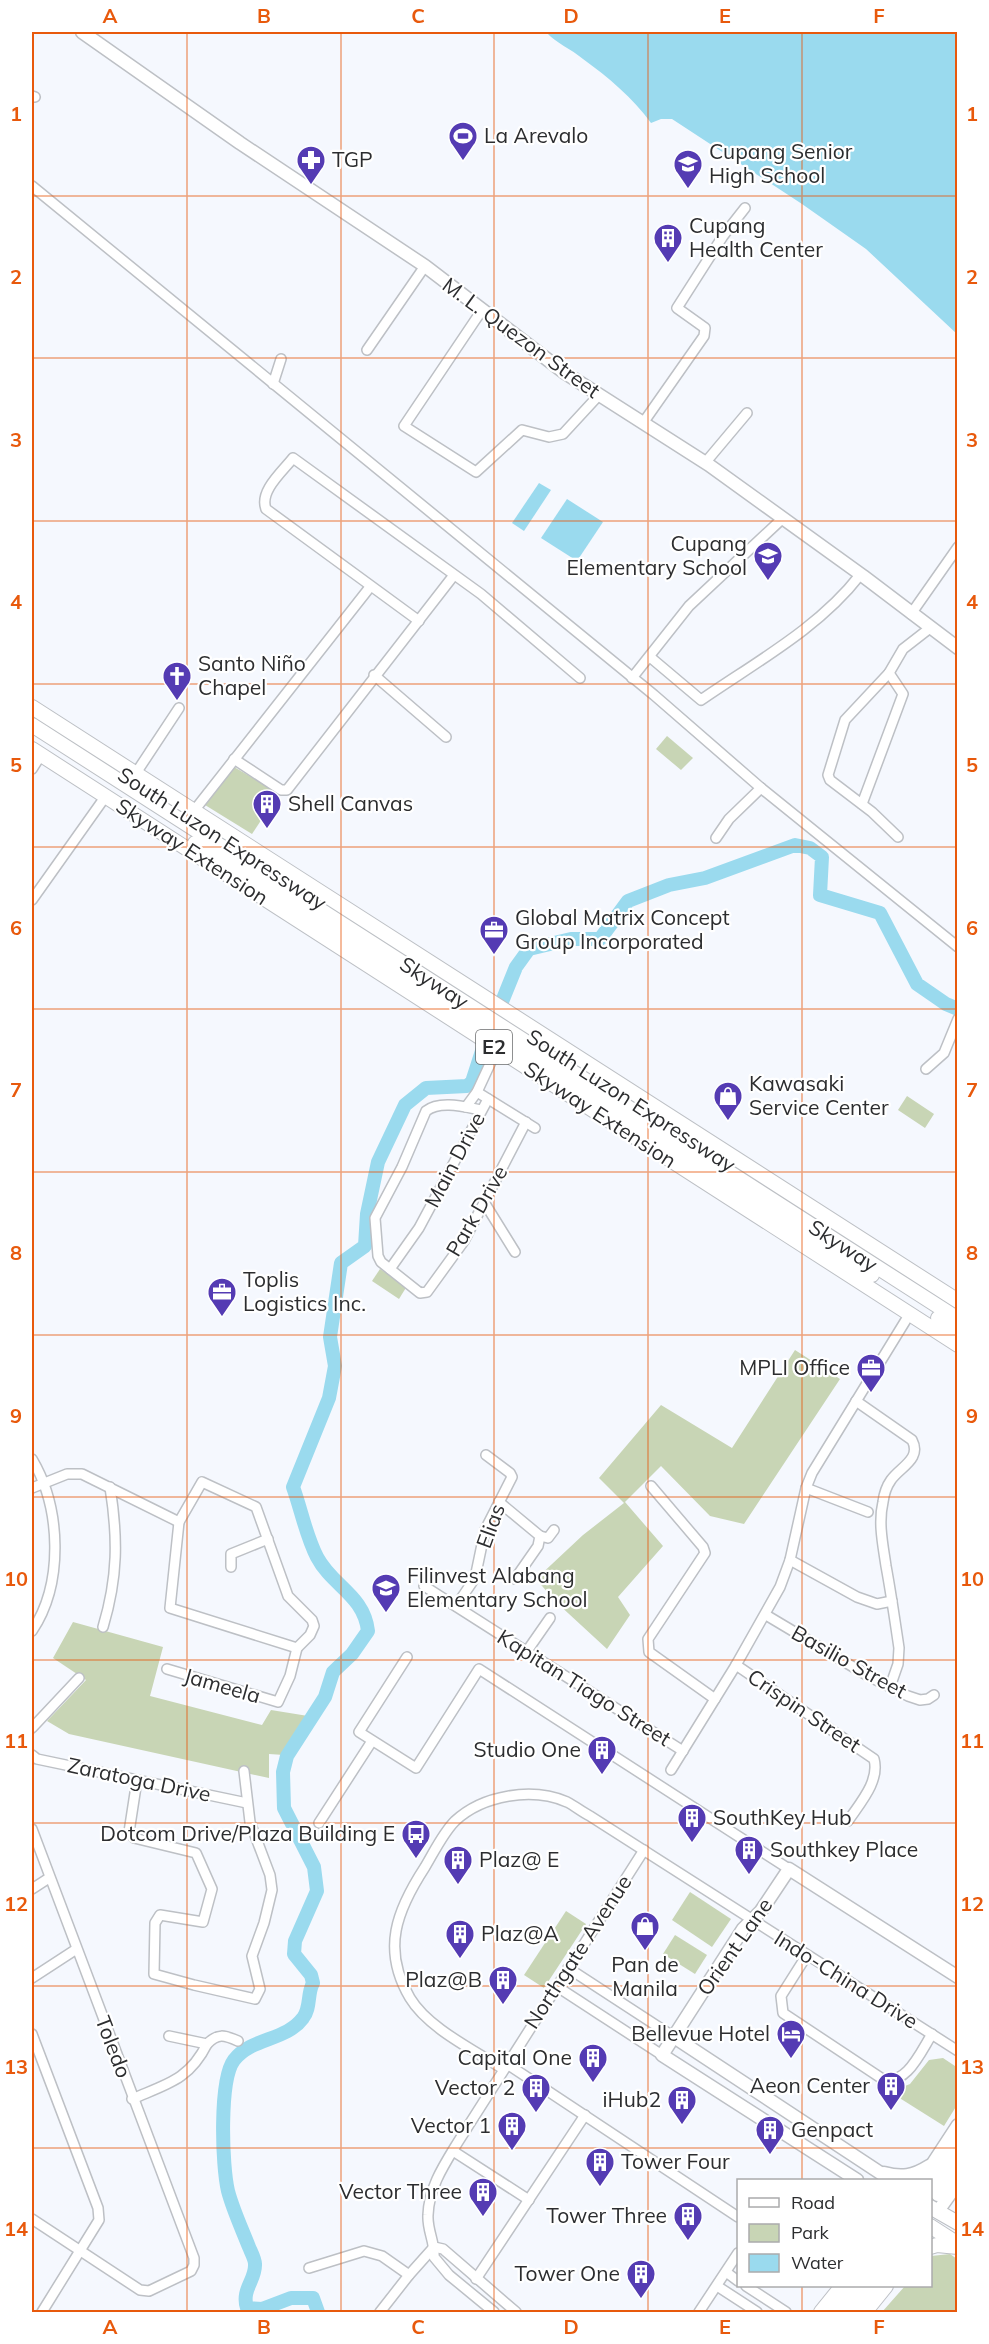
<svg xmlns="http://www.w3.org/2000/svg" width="989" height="2344" font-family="Mulish,sans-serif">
	<rect width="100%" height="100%" fill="#f5f8fe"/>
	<g fill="#c8d5b5">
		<path d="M667,736l26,22 -12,12 -25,-21z"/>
		<path d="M234,767l45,26 -27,41 -47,-29z"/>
		<path d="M907,1096l27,18 -9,14 -27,-18z"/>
		<path d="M380,1269l27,17 -8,13 -27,-18z"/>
		<path d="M795,1350l45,29 -96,145 -34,-8 -49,-50 -36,36 38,44 -45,51 12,18 -23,34 -51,-47 -20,-23 47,-44 41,-32 -25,-25 62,-73 71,43z"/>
		<path d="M73,1622l90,25 -13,49 112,29 9,-15 37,6 -24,39 -15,-1v24l-200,-44 -22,-13 39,-41 -33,-22z"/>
		<path d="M690,1892l41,27 -19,28 -40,-27z"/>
		<path d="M566,1911l20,13 -42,64 -20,-13z"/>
		<path d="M675,1935l32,20 -12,19 -32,-20z"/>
		<path d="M943,2058l15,10 -1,37 -13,21 -54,-34 20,-8 19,-24z"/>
		<path d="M950,2254l7,5v53h-75l23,-26h25l1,-30z"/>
	</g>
	<g fill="#9adaee">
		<path d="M546,32h411v302l-91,-85 -64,-45 -130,-85h-11l-10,4c-18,-25 -43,-46 -68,-64 -12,-10 -27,-16 -37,-27z"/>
		<path d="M539,483l12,7 -27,41 -12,-8z"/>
		<path d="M567,499l36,23 -26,39 -36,-23z"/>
	</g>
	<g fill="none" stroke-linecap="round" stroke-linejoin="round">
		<path stroke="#9adaee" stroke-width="14" d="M318,2312l-5,-14h-22l-29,11 -15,-1c-6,-19 9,-28 8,-44 0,-5 -4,-12 -6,-17 -7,-18 -16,-37 -21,-56 -6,-25 -9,-111 6,-131 18,-23 52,-19 69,-42 8,-10 4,-24 10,-35l-2,-8 -17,-21 1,-13 22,-50 -3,-24 -30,-59 -1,-36 4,-16 38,-59 8,-25 19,-18 16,-23c-4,-36 -36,-45 -51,-74 -11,-21 -16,-48 -24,-70l36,-89 6,-32 -5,-29 11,-74 24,-17 2,-32 11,-52 27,-57 21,-17 41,-2 5,-4 10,-31 34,-84 13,-18 42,-10h29l28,-38 41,-16 36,-7 90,-33 15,3 12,9 -2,38 60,18 37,71 29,20 12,5"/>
		<g stroke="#bdc0c5" stroke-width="12">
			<g id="minor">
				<path d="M32,96l3,1"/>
				<path d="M32,186l622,509 107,93 197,159"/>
				<path d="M482,310l-78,116 72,46 46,-42 27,7 14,-3 36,-39"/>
				<path d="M367,350l58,-84"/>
				<path d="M273,384l8,-25"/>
				<path d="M643,423l61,-87 1,-8 -28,-20 46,-72 22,-28"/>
				<path d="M705,463l42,-50"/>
				<path d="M911,614l47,-67"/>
				<path d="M419,621l-153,-112c-7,-18 17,-38 27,-51l188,136 99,84"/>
				<path d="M650,657l51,43c55,-38 118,-72 159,-125"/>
				<path d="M374,675l72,62"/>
				<path d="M632,678l57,-72 94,-88"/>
				<path d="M234,759l47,31h6l167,-215"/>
				<path d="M32,769l7,-11"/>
				<path d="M138,770l41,-62"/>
				<path d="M862,804l41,-110 -14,-21"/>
				<path d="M197,807l173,-220"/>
				<path d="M898,837l-26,-25 -42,-32 -2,-5 17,-55 44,-47 14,-24 27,-21"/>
				<path d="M716,838l13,-19 32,-31"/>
				<path d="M32,900l71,-100"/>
				<path d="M926,1069l18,-16 14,-34"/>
				<path d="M477,1092l58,36"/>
				<path d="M466,1107l11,-15 19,-41"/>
				<path d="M481,1110c-16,-3 -41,-10 -55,1l-24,56 -27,51 3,38 3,6 39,31 7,-1 37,-51 62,-119"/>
				<path d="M484,1202l31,50"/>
				<path d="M390,1269l29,-41 69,-129"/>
				<path d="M856,1401l56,39c10,19 -12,27 -21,40 -5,7 -7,14 -8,22 -5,21 0,43 3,64 5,27 9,55 13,82l-1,16 -8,23"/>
				<path d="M32,1459c29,49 32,124 0,172"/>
				<path d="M202,1482l54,25 32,89 24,24 2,6 -4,9 -13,13 -127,-40 9,-86z"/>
				<path d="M651,1486l52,61 2,6 -57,86 1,13 66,47"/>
				<path d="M32,1488l35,-14h15l97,48"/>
				<path d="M806,1488l62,24"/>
				<path d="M499,1502l41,34 -2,10 -23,33"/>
				<path d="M540,1536l8,2 6,-8"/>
				<path d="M790,1560l67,37 20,7 15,-3"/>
				<path d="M231,1567v-13l37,-15"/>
				<path d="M424,1586l259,165"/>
				<path d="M456,1606l19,-28 10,-48 27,-53 -2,-4 -24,-18"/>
				<path d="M766,1615l104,62 38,19 12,4 8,-1 6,-4"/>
				<path d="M103,1627c15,-50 15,-89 7,-140"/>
				<path d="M527,1651l23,-33"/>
				<path d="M407,1657l-48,75 57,36 63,-99 310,200"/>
				<path d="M736,1665l138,94c6,22 -14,44 -26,62"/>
				<path d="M167,1669l111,33 12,-26 7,-28"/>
				<path d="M32,1728l47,-50"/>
				<path d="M32,1755l5,4 210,44"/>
				<path d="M671,1770l65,-105 44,-78 10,-27 16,-72 6,-15 97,-158"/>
				<path d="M137,1780l-8,52 5,6 62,15 16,36 -9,33 -43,-7 -5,8 -1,51 40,11 61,14 5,-10 -8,-33 12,-33 8,-33 -2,-15 -20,-53 -6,-51"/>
				<path d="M319,1823l53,-82"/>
				<path d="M32,1829l162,429v7l-3,6 -42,20 -9,-1 -108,-71"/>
				<path d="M32,1889l17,-11"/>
				<path d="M807,1955l-26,41 2,17 98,65c25,10 40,-27 51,-44"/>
				<path d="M568,1968l106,69"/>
				<path d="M32,1978l43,-28"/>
				<path d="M556,1986l106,69"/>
				<path d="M32,2034l66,174 1,12 -57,92"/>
				<path d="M207,2044c11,-11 17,-9 31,-3"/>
				<path d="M507,2064l231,153"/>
				<path d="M503,2069c-29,-19 -75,-41 -93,-71 -29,-49 -13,-88 15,-131 9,-15 18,-34 30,-46 28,-26 77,-34 112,-19 8,4 15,10 23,14l368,235"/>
				<path d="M132,2099c35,-15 57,-19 75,-55l-38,-8"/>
				<path d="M453,2151l76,49"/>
				<path d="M434,2247l9,2 73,63"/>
				<path d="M309,2268l55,-17 18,5 27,19"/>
				<path d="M726,2272l12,9"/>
				<path d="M476,2279l109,-164"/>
				<path d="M717,2286l40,26"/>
				<path d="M746,2286l40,26"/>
				<path d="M380,2312l29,-37 25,-28"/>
				<path d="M494,2312l-45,-37 -15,-18c1,-15 -7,-27 -6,-42 1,-28 16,-50 30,-73l186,-292"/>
				<path d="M699,2312l39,-59"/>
			</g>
		</g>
		<g stroke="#bdc0c5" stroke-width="15">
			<g id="major">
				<path d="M82,32l158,111 185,123 140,107 144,92 154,111 95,72"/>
				<path d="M674,2037l217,143"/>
				<path d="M884,2173c18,5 29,3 45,-7"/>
				<path d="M857,2180l-195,-125 81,-126 18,-18 28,-42 169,108"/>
				<path d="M922,2180l36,-55"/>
				<path d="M938,2211l20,-28"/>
			</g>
		</g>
		<g stroke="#bdc0c5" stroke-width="16">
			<g id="highway">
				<path d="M32,707l926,594"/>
				<path d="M32,725l926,594"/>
				<path d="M32,749l926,596"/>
				<path d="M195,843l677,432"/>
				<path d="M938,1318l20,12"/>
				<path d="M930,2184l28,-41"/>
				<path d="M938,2194l20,-30"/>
				<path d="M930,2207l28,16"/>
				<path d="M930,2226l28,18"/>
				<path d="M930,2247l7,-2 21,2"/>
				<path d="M821,2312l21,-26"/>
				<path d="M836,2312l21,-26"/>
				<path d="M851,2312l21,-26"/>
				<path d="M865,2312l21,-26"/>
			</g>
		</g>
		<use href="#minor" stroke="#fff" stroke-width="9"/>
		<use href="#major" stroke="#fff" stroke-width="12"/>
		<use href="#highway" stroke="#fff" stroke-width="14"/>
	</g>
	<path fill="none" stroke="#e8590c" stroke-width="1.5" stroke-opacity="0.55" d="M187,32v2280M341,32v2280M494,32v2280M648,32v2280M802,32v2148M32,196h926M32,358h926M32,521h926M32,684h926M32,847h926M32,1009h926M32,1172h926M32,1335h926M32,1497h926M32,1660h926M32,1823h926M32,1986h926M32,2148h926M802,2286v26"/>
	<defs>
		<g id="stadium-pin" transform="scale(1.5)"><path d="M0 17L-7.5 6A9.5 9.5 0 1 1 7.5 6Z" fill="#543bb3" stroke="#fff"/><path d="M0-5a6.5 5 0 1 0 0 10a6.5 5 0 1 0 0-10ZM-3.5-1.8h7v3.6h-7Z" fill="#fff"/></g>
		<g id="pharmacy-pin" transform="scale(1.5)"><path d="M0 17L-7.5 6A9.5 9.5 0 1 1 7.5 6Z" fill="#543bb3" stroke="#fff"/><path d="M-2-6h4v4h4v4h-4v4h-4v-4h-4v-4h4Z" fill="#fff"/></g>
		<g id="school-pin" transform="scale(1.5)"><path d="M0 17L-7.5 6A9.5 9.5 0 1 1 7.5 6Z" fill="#543bb3" stroke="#fff"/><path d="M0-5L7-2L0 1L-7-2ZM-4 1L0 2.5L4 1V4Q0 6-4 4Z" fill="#fff"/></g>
		<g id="building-pin" transform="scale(1.5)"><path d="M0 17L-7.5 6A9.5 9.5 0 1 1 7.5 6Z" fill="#543bb3" stroke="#fff"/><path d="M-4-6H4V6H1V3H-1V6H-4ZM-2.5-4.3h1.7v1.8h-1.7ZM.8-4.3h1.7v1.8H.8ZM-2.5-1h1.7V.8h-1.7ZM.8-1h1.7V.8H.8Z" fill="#fff"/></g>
		<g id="church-pin" transform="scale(1.5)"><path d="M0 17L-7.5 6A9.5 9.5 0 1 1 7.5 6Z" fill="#543bb3" stroke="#fff"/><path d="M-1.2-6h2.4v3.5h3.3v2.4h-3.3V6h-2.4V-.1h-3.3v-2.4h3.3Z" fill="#fff"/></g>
		<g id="office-pin" transform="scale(1.5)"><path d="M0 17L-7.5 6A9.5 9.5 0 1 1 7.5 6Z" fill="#543bb3" stroke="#fff"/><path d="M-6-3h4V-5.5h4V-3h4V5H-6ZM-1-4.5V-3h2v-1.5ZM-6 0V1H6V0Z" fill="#fff"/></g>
		<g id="shop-pin" transform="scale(1.5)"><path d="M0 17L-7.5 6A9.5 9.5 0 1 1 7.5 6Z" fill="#543bb3" stroke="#fff"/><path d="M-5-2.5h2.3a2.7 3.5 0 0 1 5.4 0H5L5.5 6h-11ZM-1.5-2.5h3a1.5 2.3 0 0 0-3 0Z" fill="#fff"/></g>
		<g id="bus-pin" transform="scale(1.5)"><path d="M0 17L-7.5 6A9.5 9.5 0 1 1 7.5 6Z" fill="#543bb3" stroke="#fff"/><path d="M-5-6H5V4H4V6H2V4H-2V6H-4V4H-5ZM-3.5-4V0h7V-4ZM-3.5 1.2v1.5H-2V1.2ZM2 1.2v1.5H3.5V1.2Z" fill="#fff"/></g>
		<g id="hotel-pin" transform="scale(1.5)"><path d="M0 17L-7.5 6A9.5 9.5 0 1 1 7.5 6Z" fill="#543bb3" stroke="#fff"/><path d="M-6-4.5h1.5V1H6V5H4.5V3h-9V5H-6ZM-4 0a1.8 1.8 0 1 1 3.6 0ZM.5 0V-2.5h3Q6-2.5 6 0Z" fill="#fff"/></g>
	</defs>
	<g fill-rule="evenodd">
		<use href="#stadium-pin" x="463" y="136"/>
		<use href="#pharmacy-pin" x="311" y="160"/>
		<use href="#school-pin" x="688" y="164"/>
		<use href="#building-pin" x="668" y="238"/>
		<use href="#school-pin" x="768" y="556"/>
		<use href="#church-pin" x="177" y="676"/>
		<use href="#building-pin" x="267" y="804"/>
		<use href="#office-pin" x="494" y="930"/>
		<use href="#shop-pin" x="728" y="1096"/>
		<use href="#office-pin" x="222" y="1292"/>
		<use href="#office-pin" x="871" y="1368"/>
		<use href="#school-pin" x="386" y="1588"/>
		<use href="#building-pin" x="602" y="1750"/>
		<use href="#building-pin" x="692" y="1818"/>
		<use href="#bus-pin" x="416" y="1834"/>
		<use href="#building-pin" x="749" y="1850"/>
		<use href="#building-pin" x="458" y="1860"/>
		<use href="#shop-pin" x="645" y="1926"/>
		<use href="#building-pin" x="460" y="1934"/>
		<use href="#building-pin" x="503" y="1980"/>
		<use href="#hotel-pin" x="791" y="2034"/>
		<use href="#building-pin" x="593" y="2058"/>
		<use href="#building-pin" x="891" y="2086"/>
		<use href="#building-pin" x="536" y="2088"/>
		<use href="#building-pin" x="682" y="2100"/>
		<use href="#building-pin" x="512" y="2126"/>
		<use href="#building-pin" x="770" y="2130"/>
		<use href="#building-pin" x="600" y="2162"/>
		<use href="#building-pin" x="483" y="2192"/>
		<use href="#building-pin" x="688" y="2216"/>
		<use href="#building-pin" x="641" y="2274"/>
	</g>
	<g text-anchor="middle" stroke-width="4.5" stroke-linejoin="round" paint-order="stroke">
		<rect fill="#fff" stroke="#6b6c6d" stroke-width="1.5" x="476" y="1030" width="36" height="34" rx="4.5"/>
		<g font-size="20" font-weight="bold" fill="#2c2d2f">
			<text x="494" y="1054">E2</text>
		</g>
		<g font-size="21" fill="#2c2d2f" stroke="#fff" text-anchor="start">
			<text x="484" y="143">La Arevalo</text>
			<text x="709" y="159">Cupang Senior<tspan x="709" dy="24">High School</tspan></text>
			<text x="332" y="167">TGP</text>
			<text x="689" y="233">Cupang<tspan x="689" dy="24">Health Center</tspan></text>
			<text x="747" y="551" text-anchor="end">Cupang<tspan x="747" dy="24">Elementary School</tspan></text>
			<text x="198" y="671">Santo Niño<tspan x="198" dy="24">Chapel</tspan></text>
			<text x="288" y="811">Shell Canvas</text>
			<text x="515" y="925">Global Matrix Concept<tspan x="515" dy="24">Group Incorporated</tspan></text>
			<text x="749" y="1091">Kawasaki<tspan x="749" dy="24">Service Center</tspan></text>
			<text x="243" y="1287">Toplis<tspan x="243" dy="24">Logistics Inc.</tspan></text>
			<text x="850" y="1375" text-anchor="end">MPLI Office</text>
			<text x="407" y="1583">Filinvest Alabang<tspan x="407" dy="24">Elementary School</tspan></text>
			<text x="581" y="1757" text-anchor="end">Studio One</text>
			<text x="713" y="1825">SouthKey Hub</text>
			<text x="395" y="1841" text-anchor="end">Dotcom Drive/Plaza Building E</text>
			<text x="770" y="1857">Southkey Place</text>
			<text x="479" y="1867">Plaz@ E</text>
			<text x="481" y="1941">Plaz@A</text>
			<text x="645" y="1972" text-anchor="middle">Pan de<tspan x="645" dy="24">Manila</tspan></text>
			<text x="482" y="1987" text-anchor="end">Plaz@B</text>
			<text x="770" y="2041" text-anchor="end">Bellevue Hotel</text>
			<text x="572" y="2065" text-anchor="end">Capital One</text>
			<text x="870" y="2093" text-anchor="end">Aeon Center</text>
			<text x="515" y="2095" text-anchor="end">Vector 2</text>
			<text x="661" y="2107" text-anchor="end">iHub2</text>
			<text x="491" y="2133" text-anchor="end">Vector 1</text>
			<text x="791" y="2137">Genpact</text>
			<text x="621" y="2169">Tower Four</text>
			<text x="462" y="2199" text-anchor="end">Vector Three</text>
			<text x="667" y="2223" text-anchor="end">Tower Three</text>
			<text x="620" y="2281" text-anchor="end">Tower One</text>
		</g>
		<g font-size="21" fill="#2c2d2f" stroke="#fff">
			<text transform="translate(521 338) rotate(36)" y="7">M. L. Quezon Street</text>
			<text transform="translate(222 839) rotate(33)" y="7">South Luzon Expressway</text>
			<text transform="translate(192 852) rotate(33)" y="7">Skyway Extension</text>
			<text transform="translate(434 983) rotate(33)" y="7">Skyway</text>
			<text transform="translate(631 1101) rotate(33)" y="7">South Luzon Expressway</text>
			<text transform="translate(600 1115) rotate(33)" y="7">Skyway Extension</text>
			<text transform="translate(455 1160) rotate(-62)" y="7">Main Drive</text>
			<text transform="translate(477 1211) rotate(-60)" y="7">Park Drive</text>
			<text transform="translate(843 1246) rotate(33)" y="7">Skyway</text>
			<text transform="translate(491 1526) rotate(-70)" y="7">Elias</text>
			<text transform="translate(849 1662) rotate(29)" y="7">Basilio Street</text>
			<text transform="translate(222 1686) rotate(16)" y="7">Jameela</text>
			<text transform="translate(584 1688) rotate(32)" y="7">Kapitan Tiago Street</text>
			<text transform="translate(804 1711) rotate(34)" y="7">Crispin Street</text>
			<text transform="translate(139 1780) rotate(12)" y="7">Zaratoga Drive</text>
			<text transform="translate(735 1947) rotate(-55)" y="7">Orient Lane</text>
			<text transform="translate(578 1952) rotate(-57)" y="7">Northgate Avenue</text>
			<text transform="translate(846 1980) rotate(32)" y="7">Indo-China Drive</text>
			<text transform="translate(113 2047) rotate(69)" y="7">Toledo</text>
		</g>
	</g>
	<rect width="989" height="2344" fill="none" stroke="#ffffff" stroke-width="66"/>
	<rect x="737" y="2179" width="195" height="108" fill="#ffffff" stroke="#ababac" stroke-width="1.5"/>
	<rect x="749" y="2198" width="30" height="9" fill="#ffffff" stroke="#ababac" stroke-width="1.5"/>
	<text x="791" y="2209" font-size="18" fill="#2c2d2f">Road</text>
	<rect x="749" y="2224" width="30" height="18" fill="#c8d5b5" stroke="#ababac" stroke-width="1.5"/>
	<text x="791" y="2239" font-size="18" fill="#2c2d2f">Park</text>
	<rect x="749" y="2254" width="30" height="18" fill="#9adaee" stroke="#ababac" stroke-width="1.5"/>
	<text x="791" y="2269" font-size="18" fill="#2c2d2f">Water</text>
	<rect x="33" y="33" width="923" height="2278" fill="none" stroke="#e8590c" stroke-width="2"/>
	<g font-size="20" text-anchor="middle" font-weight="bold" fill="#e8590c">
		<text x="110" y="23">A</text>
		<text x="264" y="23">B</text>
		<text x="418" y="23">C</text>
		<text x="571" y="23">D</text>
		<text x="725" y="23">E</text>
		<text x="879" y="23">F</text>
		<text x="16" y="121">1</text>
		<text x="972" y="121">1</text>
		<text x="16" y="284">2</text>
		<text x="972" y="284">2</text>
		<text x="16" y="447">3</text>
		<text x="972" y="447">3</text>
		<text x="16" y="609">4</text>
		<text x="972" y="609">4</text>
		<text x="16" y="772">5</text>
		<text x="972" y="772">5</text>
		<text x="16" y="935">6</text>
		<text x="972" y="935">6</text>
		<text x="16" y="1097">7</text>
		<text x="972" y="1097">7</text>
		<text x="16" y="1260">8</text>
		<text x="972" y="1260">8</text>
		<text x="16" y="1423">9</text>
		<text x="972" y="1423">9</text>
		<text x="16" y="1586">10</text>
		<text x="972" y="1586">10</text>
		<text x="16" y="1748">11</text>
		<text x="972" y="1748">11</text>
		<text x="16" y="1911">12</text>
		<text x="972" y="1911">12</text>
		<text x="16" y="2074">13</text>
		<text x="972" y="2074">13</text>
		<text x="16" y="2236">14</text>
		<text x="972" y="2236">14</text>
		<text x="110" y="2334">A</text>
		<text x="264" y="2334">B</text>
		<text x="418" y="2334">C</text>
		<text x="571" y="2334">D</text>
		<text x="725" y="2334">E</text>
		<text x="879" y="2334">F</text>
	</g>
</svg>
